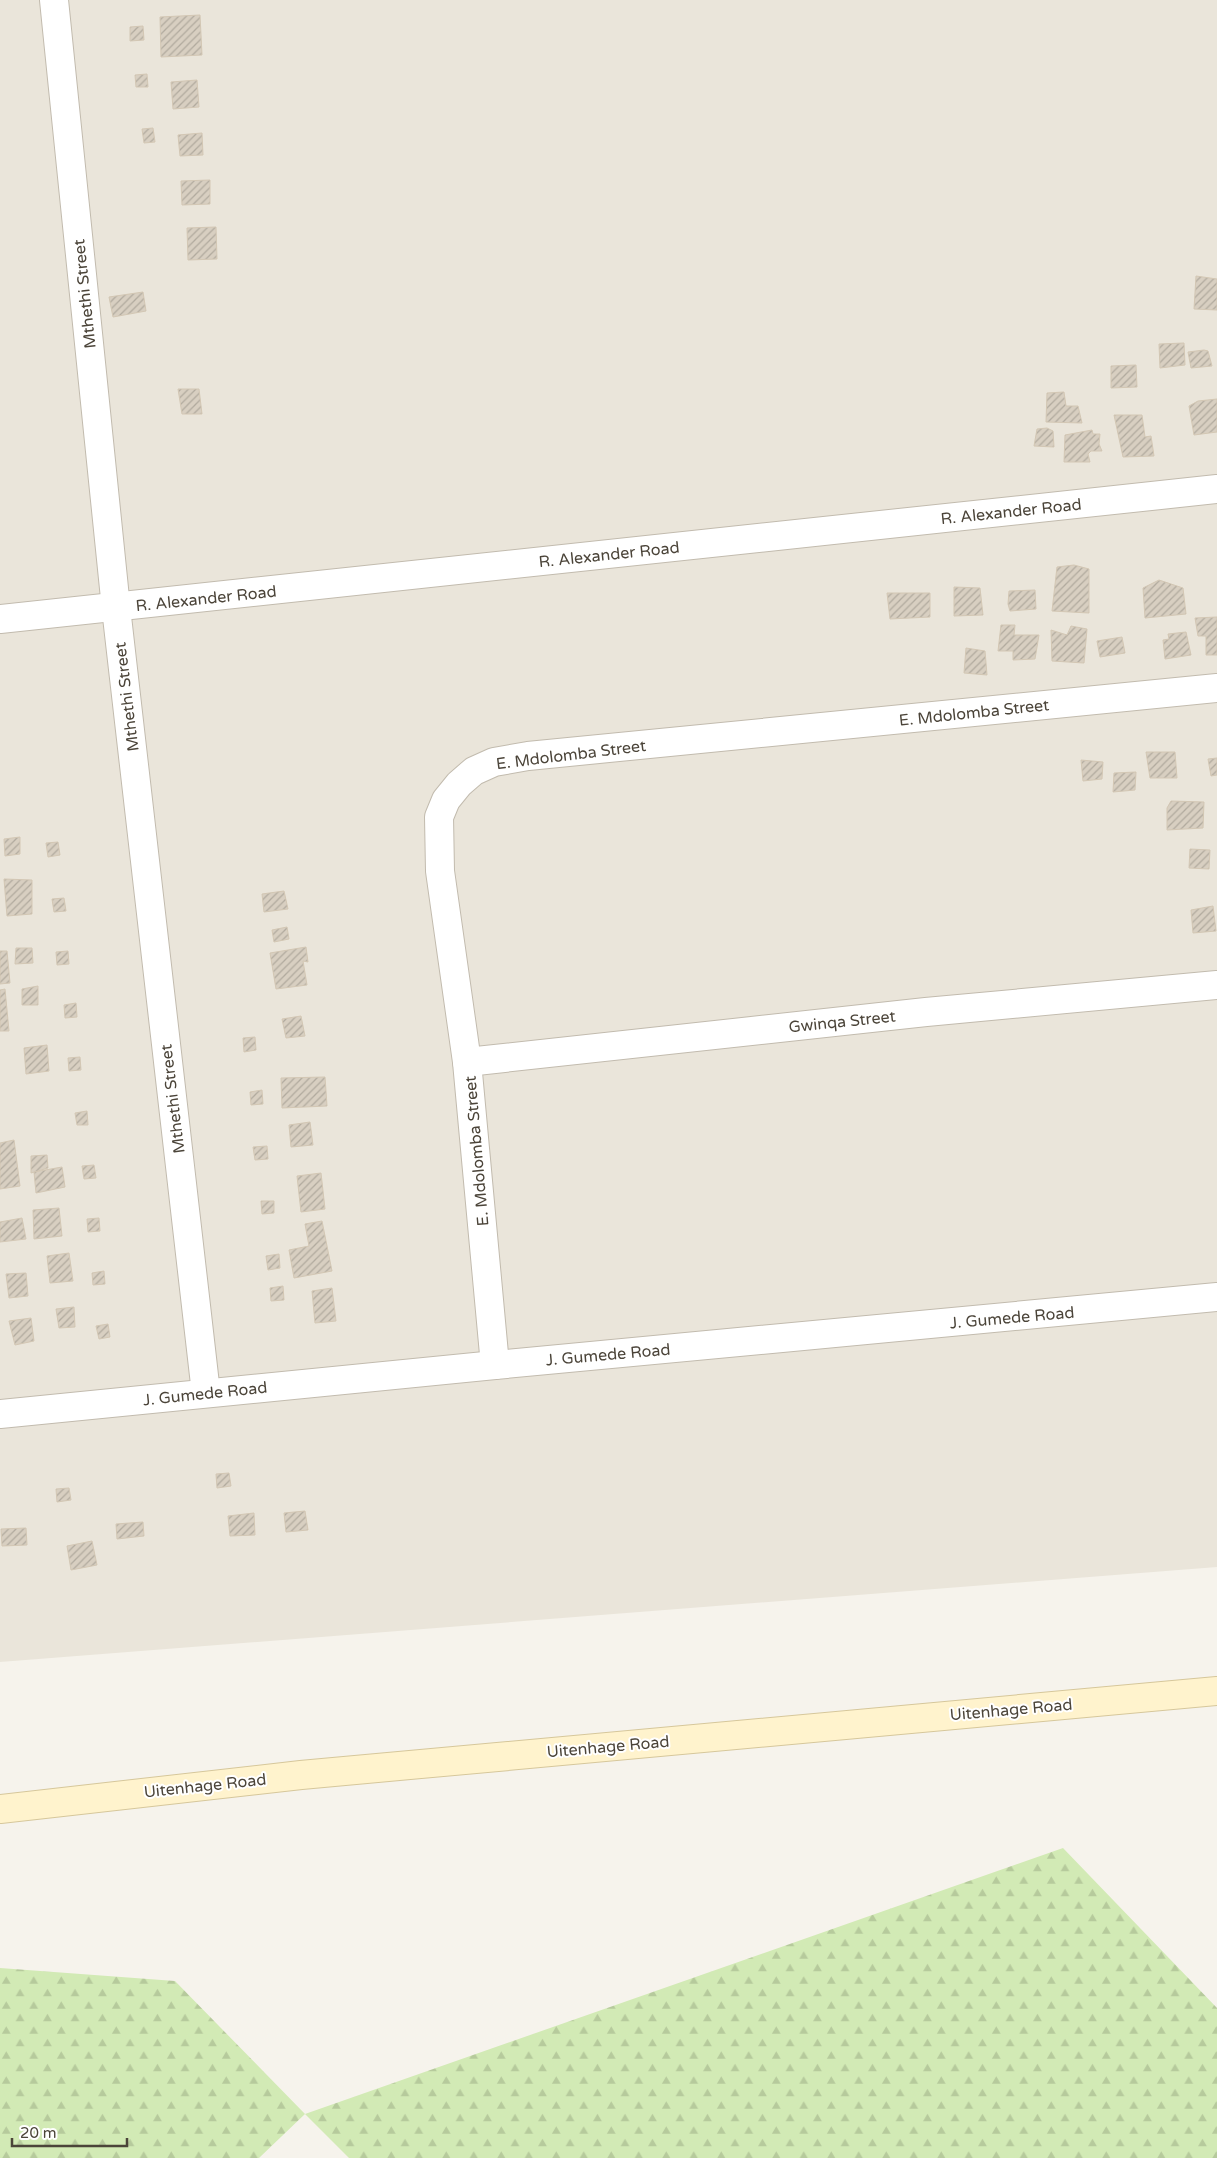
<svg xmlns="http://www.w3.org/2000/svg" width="1217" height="2158" font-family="'Varela Round',sans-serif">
	<defs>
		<pattern id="forest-firs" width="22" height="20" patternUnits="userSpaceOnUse" patternTransform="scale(1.25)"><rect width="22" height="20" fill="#d2eab5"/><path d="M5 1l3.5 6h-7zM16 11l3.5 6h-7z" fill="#b6ca9c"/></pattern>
		<pattern id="building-hatch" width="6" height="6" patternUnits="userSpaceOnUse" patternTransform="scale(1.25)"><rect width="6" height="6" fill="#d8cfc1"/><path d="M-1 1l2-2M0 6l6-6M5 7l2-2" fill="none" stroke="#b1aa9e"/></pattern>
	</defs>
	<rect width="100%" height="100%" fill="#f6f3ec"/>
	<path fill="#eae5da" d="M0,0h1217v1567l-1217,95z"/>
	<path fill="url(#forest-firs)" d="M1063,1848l154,160v150h-868l-44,-44 -46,44h-259v-190l175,13 130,133z"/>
	<g fill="url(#building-hatch)" stroke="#d3c7b4">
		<path d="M200,15l2,40 -41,2 -1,-40z"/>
		<path d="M143,26l1,14 -14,1v-14z"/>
		<path d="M147,74l1,13h-12l-1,-12z"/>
		<path d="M197,80l2,27 -26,2 -2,-27z"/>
		<path d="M153,128l2,14 -11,1 -2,-14z"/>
		<path d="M202,133l1,22 -23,1 -2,-21z"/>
		<path d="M210,180v24l-28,1 -1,-24z"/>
		<path d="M216,227l1,32 -29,1 -1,-32z"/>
		<path d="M1196,276l21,3v31l-23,-1z"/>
		<path d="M143,292l3,19 -33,6 -4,-20z"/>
		<path d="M1184,343l1,22 -25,3 -1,-24z"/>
		<path d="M1204,350l4,1 4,15 -21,2 -3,-16z"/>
		<path d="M1136,365l1,22 -26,1v-22z"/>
		<path d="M178,389h21l3,25h-20z"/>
		<path d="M1064,392l2,14h12l4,17 -36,-1 1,-29z"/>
		<path d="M1217,399v33l-23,3 -5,-29 9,-5z"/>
		<path d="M1114,415h28l3,22 6,-1 3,20 -31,1z"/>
		<path d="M1047,428l6,3 1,16 -20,-1 3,-17z"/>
		<path d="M1092,430l1,4h7l-1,10 3,7h-11l-3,3 2,8h-26l1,-27z"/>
		<path d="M1074,565l15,4v44l-37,-2 5,-44z"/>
		<path d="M1159,580l24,8 3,26 -41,4 -2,-30z"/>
		<path d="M954,587l26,1 3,27 -29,1z"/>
		<path d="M1035,590l1,19 -26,2 -2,-7 1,-13z"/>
		<path d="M887,593h43v24l-40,2z"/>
		<path d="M1217,617v38h-11v-19h-8l-3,-18z"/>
		<path d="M1001,625h14l-1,10h25l-4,24 -22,1v-9h-15z"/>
		<path d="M1071,626l16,3 -3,34 -32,-2 -1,-31 16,5z"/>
		<path d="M1186,632l5,23 -26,4 -2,-19 6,-1 -1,-5z"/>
		<path d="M1122,637l3,16 -25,4 -3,-16z"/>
		<path d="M966,648l19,3 2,24 -23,-2z"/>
		<path d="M1146,752h29l2,26h-27z"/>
		<path d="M1217,758v17l-6,1 -3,-17z"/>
		<path d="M1081,760l22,2 -1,17 -19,2z"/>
		<path d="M1136,772l-1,18 -22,2 1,-19z"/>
		<path d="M1171,801l33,1 -1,26 -36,2v-22z"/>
		<path d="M20,837v17l-15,2 -1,-17z"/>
		<path d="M58,842l2,13 -12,2 -2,-14z"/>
		<path d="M1190,849l20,1 -1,19 -20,-1z"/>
		<path d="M4,879l28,1v34l-25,2z"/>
		<path d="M284,891l4,18 -24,3 -2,-18z"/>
		<path d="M64,898l2,13 -12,1 -2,-13z"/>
		<path d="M1213,906l3,25 -23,2 -2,-23z"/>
		<path d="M287,927l2,12 -15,3 -2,-12z"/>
		<path d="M306,947l2,15 -5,-1 4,24 -31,4 -6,-36z"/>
		<path d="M16,948h16l1,15 -18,1z"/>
		<path d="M0,951h7l3,32 -10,1z"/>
		<path d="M68,951l1,13 -12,1 -1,-13z"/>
		<path d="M38,986v19h-16v-16z"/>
		<path d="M5,989l4,42h-9v-41z"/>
		<path d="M76,1003l1,14 -12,1 -1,-13z"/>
		<path d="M301,1016l4,20 -19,2 -4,-19z"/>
		<path d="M255,1037l1,13 -12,2 -1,-14z"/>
		<path d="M47,1045l2,26 -23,3 -2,-26z"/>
		<path d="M80,1057l1,13 -12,1 -1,-13z"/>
		<path d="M325,1077l2,29 -45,2 -1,-30z"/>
		<path d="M262,1090l1,14 -12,1 -1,-13z"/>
		<path d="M87,1111l1,14h-11l-2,-12z"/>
		<path d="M310,1122l3,23 -22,2 -2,-22z"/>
		<path d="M14,1140l6,46 -20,3v-46z"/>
		<path d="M267,1146l1,13 -13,1 -2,-13z"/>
		<path d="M47,1155l1,13 -17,5v-17z"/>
		<path d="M94,1165l2,13 -12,1 -2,-13z"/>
		<path d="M62,1167l3,20 -29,6 -2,-21z"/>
		<path d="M321,1173l4,36 -24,3 -4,-36z"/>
		<path d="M261,1201h13v12l-12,1z"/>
		<path d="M59,1208l3,28 -28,3 -1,-29z"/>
		<path d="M22,1218l4,21 -26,3v-20z"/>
		<path d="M99,1218l1,13 -12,1 -1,-13z"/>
		<path d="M322,1221l10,50 -38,7 -5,-28 20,-4 -4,-22z"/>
		<path d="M69,1253l4,28 -23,2 -3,-27z"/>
		<path d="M279,1254l1,14 -12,2 -2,-14z"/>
		<path d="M104,1271l1,13 -12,1 -1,-12z"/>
		<path d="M26,1273l2,23 -19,2 -3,-24z"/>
		<path d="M283,1286l1,14 -13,1 -1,-13z"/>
		<path d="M332,1288l4,33 -21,2 -3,-32z"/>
		<path d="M74,1307l1,20 -16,1 -3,-19z"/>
		<path d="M31,1318l3,23 -19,4 -6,-24z"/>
		<path d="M108,1324l2,13 -11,2 -3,-13z"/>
		<path d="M229,1473l2,13 -14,2 -1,-14z"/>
		<path d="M69,1488l2,12 -14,2 -1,-13z"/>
		<path d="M305,1511l3,19 -22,2 -2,-19z"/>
		<path d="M254,1513l1,22 -25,1 -2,-20z"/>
		<path d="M143,1522l1,14 -27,3 -1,-15z"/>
		<path d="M26,1528l1,17 -25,1 -1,-17z"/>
		<path d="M92,1541l5,24 -26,5 -4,-24z"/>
	</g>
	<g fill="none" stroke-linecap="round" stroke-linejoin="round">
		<g stroke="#c2bbae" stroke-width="30">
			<g id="minor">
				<path d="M54,0l62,608 90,785"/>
				<path d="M0,619l1217,-130"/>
				<path d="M467,1062l459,-50 291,-27"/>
				<path d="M495,1365l-28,-303 -27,-191 -1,-54 7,-17 13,-16 15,-13 20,-9 34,-6 689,-68"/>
				<path d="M0,1414l495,-49 722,-68"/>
			</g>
		</g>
		<g stroke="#d6c79b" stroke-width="30">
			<path id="secondary" d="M0,1809l301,-34 916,-84"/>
		</g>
		<use href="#minor" stroke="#fff" stroke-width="28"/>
		<use href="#secondary" stroke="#fff3cd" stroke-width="28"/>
	</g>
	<g text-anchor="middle" stroke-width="4" stroke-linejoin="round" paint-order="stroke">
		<g font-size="16" fill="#4b4439" stroke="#fff">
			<text transform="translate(84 294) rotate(-96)" y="6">Mthethi Street</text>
			<text transform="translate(1011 511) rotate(-6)" y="6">R. Alexander Road</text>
			<text transform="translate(609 554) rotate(-6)" y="6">R. Alexander Road</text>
			<text transform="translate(206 598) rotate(-6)" y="6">R. Alexander Road</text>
			<text transform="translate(126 697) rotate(-97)" y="6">Mthethi Street</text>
			<text transform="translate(974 712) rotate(-6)" y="6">E. Mdolomba Street</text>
			<text transform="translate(571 754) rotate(-7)" y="6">E. Mdolomba Street</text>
			<text transform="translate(842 1021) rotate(-6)" y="6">Gwinqa Street</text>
			<text transform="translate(172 1099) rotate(-97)" y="6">Mthethi Street</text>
			<text transform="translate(476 1151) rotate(-95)" y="6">E. Mdolomba Street</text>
			<text transform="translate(1012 1317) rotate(-5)" y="6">J. Gumede Road</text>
			<text transform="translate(608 1354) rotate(-5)" y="6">J. Gumede Road</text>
			<text transform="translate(205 1393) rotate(-6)" y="6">J. Gumede Road</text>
			<text transform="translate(1011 1709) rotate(-5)" y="6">Uitenhage Road</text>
			<text transform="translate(608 1746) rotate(-5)" y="6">Uitenhage Road</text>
			<text transform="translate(205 1785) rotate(-6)" y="6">Uitenhage Road</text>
		</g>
	</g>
	<path d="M12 2138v8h115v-8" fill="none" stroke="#4b4439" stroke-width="2.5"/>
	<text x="20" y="2138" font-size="15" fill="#4b4439" stroke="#ffffff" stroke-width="4" paint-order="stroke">20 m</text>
</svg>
